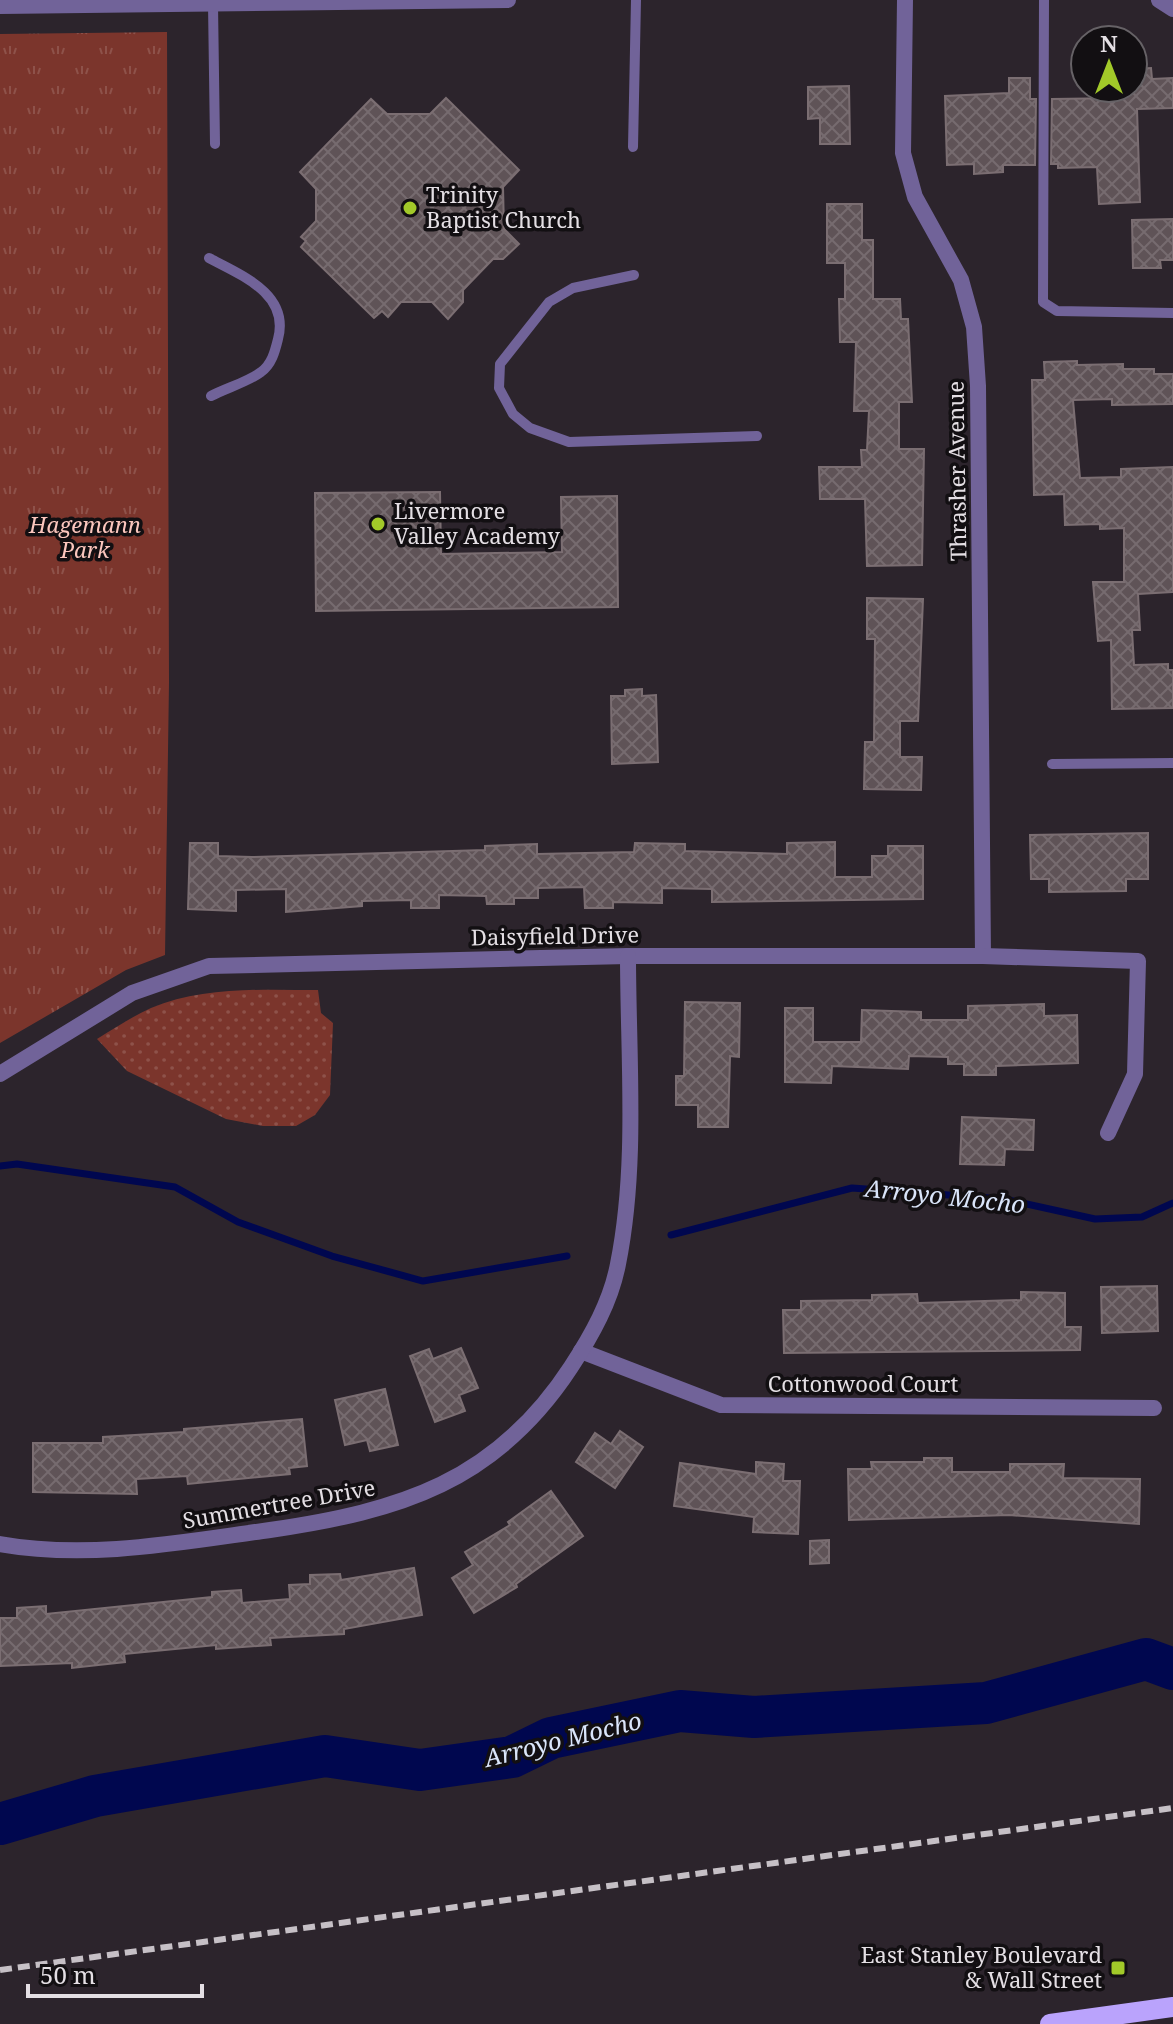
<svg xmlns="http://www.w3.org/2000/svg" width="1173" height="2024" font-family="'Noto Serif',serif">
	<defs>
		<pattern id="grass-dots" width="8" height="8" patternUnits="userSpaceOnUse" patternTransform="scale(2)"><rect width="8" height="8" fill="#7b352c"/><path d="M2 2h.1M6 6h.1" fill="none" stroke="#8e524a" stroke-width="1.8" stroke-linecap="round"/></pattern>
		<pattern id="park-tufts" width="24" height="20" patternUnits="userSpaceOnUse" patternTransform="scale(2)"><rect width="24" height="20" fill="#7b352c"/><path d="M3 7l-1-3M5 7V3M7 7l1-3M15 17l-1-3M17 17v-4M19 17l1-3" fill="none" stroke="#8e524a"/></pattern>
		<pattern id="building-cross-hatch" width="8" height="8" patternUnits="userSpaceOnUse" patternTransform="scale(2)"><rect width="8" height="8" fill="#5f5357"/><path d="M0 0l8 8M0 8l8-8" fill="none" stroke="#766b6f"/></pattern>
	</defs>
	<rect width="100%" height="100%" fill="#2c242c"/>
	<path fill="url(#grass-dots)" d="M318,990l3,23 12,10 -3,72 -15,20 -19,11h-33l-37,-7 -99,-48 -30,-32c18,-11 36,-23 54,-31 53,-22 112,-18 167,-18z"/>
	<path fill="url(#park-tufts)" d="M167,32l2,650 -4,273 -39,15 -126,73v-1009z"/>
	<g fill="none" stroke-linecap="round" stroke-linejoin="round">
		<g stroke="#00074f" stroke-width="7">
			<path d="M0,1166l17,-2 158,23 63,35 94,34 91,25 144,-25"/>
			<path d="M671,1235l181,-47 152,11 91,20 47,-2 31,-14"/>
		</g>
		<path stroke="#00074f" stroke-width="42" d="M0,1824l95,-28 230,-40 95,14 92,-13 39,-19 129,-27 74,6 232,-14 160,-44 27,10"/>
	</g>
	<g fill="url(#building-cross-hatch)" stroke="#7b6e72" stroke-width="2">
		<path d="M1151,68l1,11 21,-1v30l-36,1 3,93 -41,2 -2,-37 -39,1v-4h-7l1,-65 73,-1v-10h8v-19z"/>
		<path d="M1009,78h21v21h6l-1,66h-32v7l-29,2v-10l-27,1 -2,-69 64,-3z"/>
		<path d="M849,86l1,58h-30v-26l-12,1v-32z"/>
		<path d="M446,98l73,72 -16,17 1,42 15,15 -16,15h-10l-30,31v12l-15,17 -16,-17h-31l-13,15 -6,-6 -8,7 -73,-71 5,-6 -5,-4 15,-16v-32l-16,-17 71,-73 16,15h43z"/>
		<path d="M827,204h35v36h11v59h27l1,20h7l4,83h-13v47h25l-2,116 -55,1 -2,-67h-45l-1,-32h43l-1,-17h6l2,-39h-15l2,-69h-16l-1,-43h6v-36h-18z"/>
		<path d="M1173,219v41h-13l1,8h-28l-1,-48z"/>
		<path d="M1077,361v4l46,-1v5h31v5h19v30l-61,1v-6l-39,1 7,78 41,-1v-8l52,-2v125l-35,2 2,36h-8l2,35 34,-1v6h5v38l-61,1 -1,-69 -13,1 -5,-59h31v-54l-24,1v-5l-35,1 -1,-31 -30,1 -2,-115h13l-1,-18z"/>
		<path d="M440,492l1,62 121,-2 -1,-55 56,-1 1,111 -302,4 -1,-118z"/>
		<path d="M867,598l56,1 -5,122h-18v36h22l-1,33 -57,-1 1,-47h9l1,-103h-8z"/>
		<path d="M642,689v7l14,-1 2,67 -46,2 -1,-68h14v-6z"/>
		<path d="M1148,833v46h-22v12l-77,1v-13h-18l-1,-44z"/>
		<path d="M835,842v35h37v-21h16v-10h35v53l-211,3v-13l-50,-1v15l-49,-1v6h-28l-1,-21 -46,1v10h-24v6h-27l-1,-8 -47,-1v13h-28v-8l-49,1v5l-76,6v-23l-50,1v21l-48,-2 2,-66h28v13l34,1 233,-7v-4l52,-2v10l97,-2 1,-9 50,1v7l102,3v-11z"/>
		<path d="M685,1002l55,1 -1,54 -9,-1 -2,71h-30v-22h-22v-29h8z"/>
		<path d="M1044,1004v12l33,-1 1,48 -82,3v9h-32v-11h-16v-7l-39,-1 -1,13 -76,-3 -1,17 -46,-1v-74h28v34h48l1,-32 59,2v8h47v-14z"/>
		<path d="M962,1117l72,3 -1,30 -28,-1 -1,16 -44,-1z"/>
		<path d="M1157,1286l1,45 -56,2 -1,-46z"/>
		<path d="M1021,1292l44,1v34h16l-1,23 -296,3 -1,-43h18v-9l71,-1v-5l45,-1 1,9 103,-3z"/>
		<path d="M461,1348l17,40 -19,7 6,16 -30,11 -25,-66 19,-7 4,10z"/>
		<path d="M385,1389l13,56 -28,6 -3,-11 -22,5 -10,-45z"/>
		<path d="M302,1419l5,47 -18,2 1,6 -102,10 -1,-8 -51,3 1,15 -104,-2v-49h70v-6l81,-5v-3z"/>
		<path d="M620,1431l23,16 -28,41 -39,-26 19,-29 16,11z"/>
		<path d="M924,1458h28v14h58v-8h54l-1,14 77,1 -1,45 -130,-9 -160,5 -1,-51h24l-1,-7h53z"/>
		<path d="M756,1462l28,2 -1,17h17l-2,53 -45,-2 1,-15 -80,-11 6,-43 76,11z"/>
		<path d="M551,1491l32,45 -67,48 1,3 -43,26 -22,-35 21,-13 -8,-13 45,-27 -2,-3z"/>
		<path d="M829,1540v23l-19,1v-23z"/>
		<path d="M414,1568l8,47 -78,14v5l-74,4 1,7 -55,4v-4l-92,9 1,8 -53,6v-5l-72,3v-48h17v-10l29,-2v8l166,-17v-5l29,-2 1,13 48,-4 -1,-14 21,-1v-9l30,-1 1,6z"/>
	</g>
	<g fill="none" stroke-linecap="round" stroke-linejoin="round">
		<g stroke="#716399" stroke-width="10">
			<path d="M1044,0l-1,302 14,9 116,2"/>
			<path d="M213,4l2,140"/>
			<path d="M633,147l3,-147"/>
			<path d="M209,258c32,17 81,36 69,81 -3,12 -6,25 -17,33 -13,10 -35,16 -50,24"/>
			<path d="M634,275l-61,13 -24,14 -49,62 -1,24 14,26 17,14 39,14 188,-6"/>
			<path d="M1052,764l121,-1"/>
		</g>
		<g stroke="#716399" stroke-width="16">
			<path d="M905,0l-2,153 12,44 46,83 13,47 4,59 5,570"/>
			<path d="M0,1074l132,-81 77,-27 419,-10h355l155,5 -3,113 -27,59"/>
			<path d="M581,1351l140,54 433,3"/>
			<path d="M0,1544c89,16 182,-2 270,-14 130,-19 226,-48 301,-163 21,-32 40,-66 47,-103 20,-100 10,-207 10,-308"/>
		</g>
		<g stroke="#716399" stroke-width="16">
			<path d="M1159,0l14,9"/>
			<path d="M0,6l508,-6"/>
		</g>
		<path stroke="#baa3fc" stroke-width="20" d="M1050,2024l123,-17"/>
		<path stroke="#c6c0c6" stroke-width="6" stroke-dasharray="12 6" stroke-linecap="butt" d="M0,1970l1173,-162"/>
	</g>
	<g fill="#a2c929" stroke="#120f12" stroke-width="3">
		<circle cx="410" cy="208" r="8"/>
		<circle cx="378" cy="524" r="8"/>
		<rect x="1110" y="1960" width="16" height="16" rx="4"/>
	</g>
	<g text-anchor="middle" stroke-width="7" stroke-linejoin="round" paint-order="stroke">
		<g font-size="22" fill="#e4dfe4" stroke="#120f12" text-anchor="start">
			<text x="426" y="203">Trinity<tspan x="426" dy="25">Baptist Church</tspan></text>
			<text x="394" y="519">Livermore<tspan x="394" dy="25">Valley Academy</tspan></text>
			<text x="1102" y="1963" text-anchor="end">East Stanley Boulevard<tspan x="1102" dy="25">&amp; Wall Street</tspan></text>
		</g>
		<g font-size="22" fill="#e4dfe4" stroke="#120f12">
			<text transform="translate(957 471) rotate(-91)" y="8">Thrasher Avenue</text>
			<text transform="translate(555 936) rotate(-1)" y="8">Daisyfield Drive</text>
			<text x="863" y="1392">Cottonwood Court</text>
			<text transform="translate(279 1504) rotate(-10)" y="8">Summertree Drive</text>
		</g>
		<g font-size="22" font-style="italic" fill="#fbc6bd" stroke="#120f12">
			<text x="85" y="533">Hagemann<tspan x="85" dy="25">Park</tspan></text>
		</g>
		<g font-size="24" font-style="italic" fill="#dae5fa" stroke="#120f12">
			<text transform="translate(945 1197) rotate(6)" y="8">Arroyo Mocho</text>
			<text transform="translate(563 1740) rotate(-14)" y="8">Arroyo Mocho</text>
		</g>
	</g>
	<g transform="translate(1109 64)"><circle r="38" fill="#120f12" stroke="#666266" stroke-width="2"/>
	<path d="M0-6L14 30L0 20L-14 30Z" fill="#a2c929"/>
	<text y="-12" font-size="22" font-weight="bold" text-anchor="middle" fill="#e4dfe4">N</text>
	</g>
	<path d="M28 1984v12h174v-12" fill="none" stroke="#e4dfe4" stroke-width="4"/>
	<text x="40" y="1984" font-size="24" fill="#e4dfe4" stroke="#120f12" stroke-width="6" paint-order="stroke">50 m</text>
</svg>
